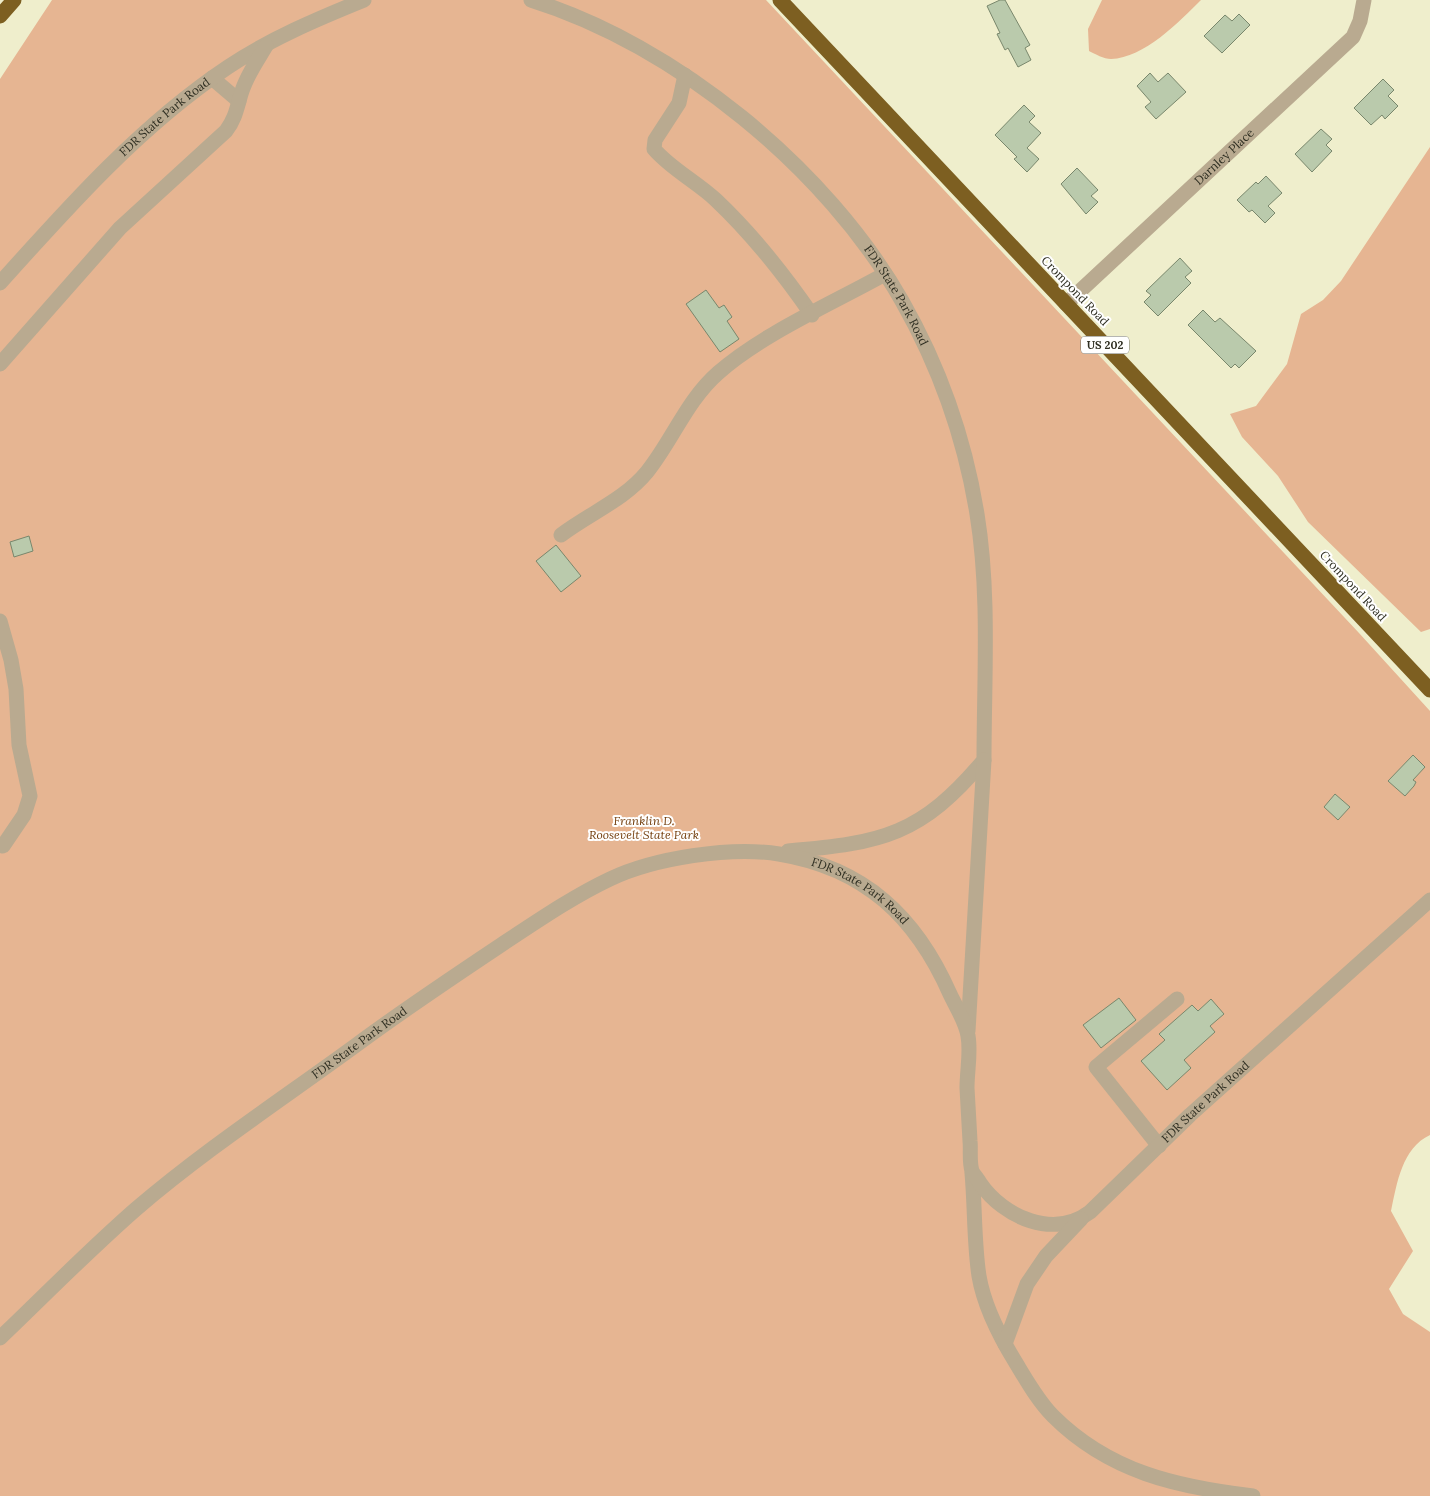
<svg xmlns="http://www.w3.org/2000/svg" width="1430" height="1496" font-family="Lora,serif">
	<rect width="100%" height="100%" fill="#efeecc"/>
	<g fill="#e6b592">
		<path d="M52,0h714l593,633 71,78v424c-28,13 -33,48 -39,76l22,40 -24,38 14,25 27,18v164h-1430v-1417z"/>
		<path d="M1102,0h99c-22,22 -57,58 -90,59 -7,0 -16,-5 -22,-8l-1,-22z"/>
		<path d="M1430,147v482l-9,3 -113,-110 -30,-46 -36,-39 -12,-23 26,-8 31,-42 14,-50 22,-14 18,-19z"/>
	</g>
	<g fill="#bacaac" stroke="#79876c">
		<path d="M1000,0h5l25,45 -5,3 6,12 -13,7 -10,-19 -3,2 -8,-16 3,-1 -13,-27z"/>
		<path d="M1239,14l11,11 -28,28 -18,-17 21,-21 7,6z"/>
		<path d="M1150,73l8,9 10,-9 18,19 -30,27 -11,-12 6,-5 -14,-16z"/>
		<path d="M1383,79l11,11 -6,6 10,10 -13,13 -3,-4 -11,10 -17,-17z"/>
		<path d="M1024,105l11,11 -6,6 12,11 -14,15 12,11 -12,13 -13,-13 3,-2 -22,-22z"/>
		<path d="M1321,129l11,10 -6,6 6,6 -20,21 -17,-18z"/>
		<path d="M1077,168l21,22 -7,6 7,6 -12,12 -25,-30z"/>
		<path d="M1266,176l16,17 -14,13 7,7 -10,10 -13,-13 -3,2 -12,-12 19,-18 2,2z"/>
		<path d="M1180,258l12,13 -7,6 6,6 -33,33 -14,-14 7,-7 -5,-4z"/>
		<path d="M706,290l13,18 5,-3 8,12 -5,4 12,18 -19,13 -34,-48z"/>
		<path d="M1203,310l12,12 5,-4 36,33 -17,17 -4,-4 -4,4 -43,-43z"/>
		<path d="M29,536l4,15 -19,6 -4,-15z"/>
		<path d="M556,545l25,31 -20,16 -25,-31z"/>
		<path d="M1413,755l12,12 -12,13 3,2 -2,4 -9,10 -17,-15z"/>
		<path d="M1335,794l15,13 -12,13 -14,-13z"/>
		<path d="M1119,998l17,22 -35,28 -18,-23z"/>
		<path d="M1211,999l13,15 -14,12 5,6 -31,28 7,8 -24,22 -26,-29 24,-21 -6,-6 33,-29 6,6z"/>
	</g>
	<g fill="none" stroke-linecap="round" stroke-linejoin="round">
		<g stroke="#b9aa90" stroke-width="15">
			<path id="s1" d="M531,0c145,45 296,169 371,301 37,65 63,139 75,213 13,80 7,164 7,246 -63,75 -101,83 -196,91"/>
			<path d="M685,75l-6,28 -24,37 -1,9c17,20 43,33 62,51 37,35 67,73 96,115"/>
			<path d="M212,78l27,23"/>
			<path id="s2" d="M0,283c69,-77 141,-158 228,-216 42,-28 89,-48 136,-67"/>
			<path id="s3" d="M1066,304l287,-267 7,-16 4,-21"/>
			<path d="M0,364l120,-136 106,-97c10,-13 11,-25 16,-40 5,-16 15,-30 24,-45"/>
			<path d="M561,535c29,-22 63,-35 86,-63 25,-31 40,-72 71,-99 44,-39 115,-70 167,-99"/>
			<path d="M0,621l11,39 5,29 3,56 11,51 -6,19 -21,31"/>
			<path d="M968,1031l16,-271"/>
			<path d="M1159,1146l-63,-79 81,-68"/>
			<path d="M972,1173c3,33 2,71 7,103 5,30 21,61 37,87 11,18 22,38 37,53 56,56 124,71 200,80"/>
			<path id="s4" d="M0,1338c45,-43 89,-88 136,-129 70,-60 148,-111 223,-166 46,-34 94,-66 142,-98 35,-23 71,-48 109,-66 44,-21 121,-33 169,-25 86,14 137,63 171,140 6,13 16,28 18,42 3,16 -1,35 -1,52 1,18 2,35 3,53 1,8 -1,21 2,30 2,4 6,8 8,12 24,35 74,56 110,29l100,-97 240,-215"/>
			<path d="M1005,1344l22,-60 19,-28 35,-37"/>
		</g>
		<g stroke="#7d5f21" stroke-width="15">
			<path d="M780,0l650,690"/>
			<path d="M0,16l14,-16"/>
		</g>
	</g>
	<g text-anchor="middle" stroke-width="4" stroke-linejoin="round" paint-order="stroke">
		<rect fill="#fff" stroke="#6d6d64" stroke-width="1" x="1081" y="336.5" width="48" height="17" rx="4"/>
		<g font-size="11" font-weight="bold" fill="#2f2f22">
			<text x="1105" y="349">US 202</text>
		</g>
		<g font-size="12" fill="#2f2f22" stroke="#fff">
			<text dy="4" stroke="none"><textPath href="#s2" startOffset="234">FDR State Park Road</textPath></text>
			<text dy="4" stroke="none"><textPath href="#s3" startOffset="216">Darnley Place</textPath></text>
			<text transform="translate(1075 291) rotate(46)" y="4">Crompond Road</text>
			<text dy="4" stroke="none"><textPath href="#s1" startOffset="480">FDR State Park Road</textPath></text>
			<text transform="translate(1353 586) rotate(47)" y="4">Crompond Road</text>
			<text dy="4" stroke="none"><textPath href="#s4" startOffset="1029">FDR State Park Road</textPath></text>
			<text dy="4" stroke="none"><textPath href="#s4" startOffset="466">FDR State Park Road</textPath></text>
			<text dy="4" stroke="none"><textPath href="#s4" startOffset="1652">FDR State Park Road</textPath></text>
		</g>
		<g font-size="12" font-style="italic" fill="#743f0e" stroke="#fff">
			<text x="644" y="825">Franklin D.<tspan x="644" dy="14">Roosevelt State Park</tspan></text>
		</g>
	</g>
</svg>
